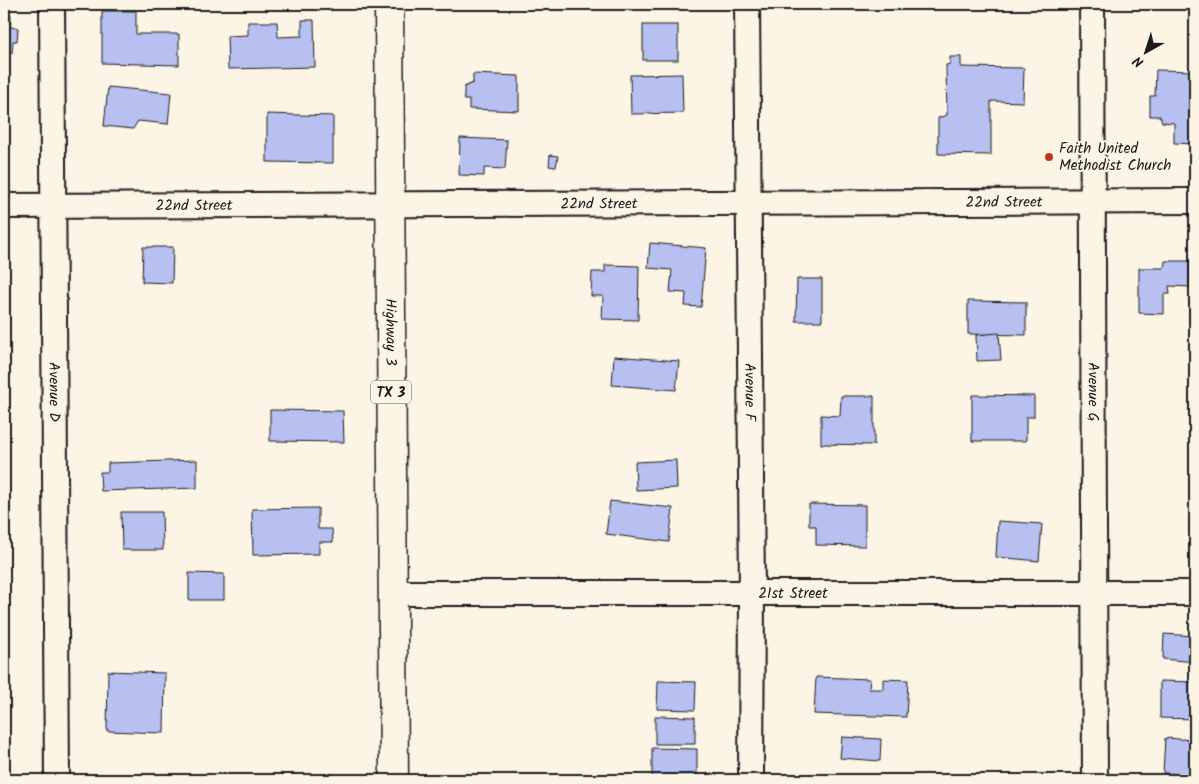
<svg xmlns="http://www.w3.org/2000/svg" width="1199" height="784" font-family="Kalam,sans-serif">
	<rect width="100%" height="100%" fill="#fcf5e5"/>
	<filter id="ink" filterUnits="userSpaceOnUse"><feTurbulence type="fractalNoise" baseFrequency=".02" numOctaves="2"/><feDisplacementMap in="SourceGraphic" scale="10" xChannelSelector="R" yChannelSelector="G"/><feConvolveMatrix kernelMatrix="1 2 1 2 8 2 1 2 1" color-interpolation-filters="sRGB"/></filter>
	<g filter="url(#ink)">
		<g fill="#b7c0f1" stroke="#1c1c1c">
			<path d="M122,4h59v3l-59,-1z"/>
			<path d="M102,11h34v23h43v31l-77,-2z"/>
			<path d="M4,15h7l-1,12 8,1 -1,13h-4l-1,12 -8,-1z"/>
			<path d="M302,20h12l1,47 -87,2 -1,-33 21,-1v-13h29l1,15 24,-1z"/>
			<rect x="643" y="25" width="35" height="35"/>
			<path d="M950,57h11v10l63,1 -1,34 -32,-1v54l-53,-1v-36l9,-3 -1,-50 4,-1z"/>
			<path d="M1156,70l39,1v73l-21,-1v-20l-12,-1 -2,-6h-10v-20h5z"/>
			<path d="M473,74l46,2v35l-50,-2v-9h-5v-13l9,-4z"/>
			<path d="M682,74l1,39 -52,1 -1,-39z"/>
			<path d="M108,87l63,6 -3,31 -30,-3 -5,8 -29,-3z"/>
			<path d="M267,114l66,2v47l-66,-1z"/>
			<path d="M460,138l47,2 -2,29 -21,-1v8l-25,-1z"/>
			<path d="M550,155l8,1 -2,11 -7,-1z"/>
			<path d="M650,243l56,5 -5,59 -16,-1 1,-13 -16,-1 2,-22 -24,-2z"/>
			<path d="M143,247h30l-1,36 -30,-1z"/>
			<path d="M1165,261h25v26l-21,-1 1,8h-6v20l-25,-1v-45h25z"/>
			<path d="M605,265l34,1 -1,54 -36,-1 1,-23h-12l1,-24h13z"/>
			<path d="M797,279h25v42h-26z"/>
			<path d="M968,301l58,1v33l-58,-1z"/>
			<path d="M999,333l2,27 -24,1 -1,-26z"/>
			<path d="M614,356l65,5 -3,29 -64,-5z"/>
			<path d="M972,395l62,1v21h-8v24h-54z"/>
			<path d="M841,396h33v49l-53,-1v-29l19,1z"/>
			<path d="M270,410l73,1 1,31 -74,-1z"/>
			<path d="M197,460v28l-96,3 -1,-19h8v-9z"/>
			<path d="M676,460l1,28 -41,2 -1,-28z"/>
			<path d="M610,501l63,7 -4,34 -63,-8z"/>
			<path d="M809,504l56,1v41l-49,-1v-19h-7z"/>
			<path d="M318,508v21h14l1,13h-14v12l-66,1 -1,-46z"/>
			<path d="M121,512h41l1,38h-41z"/>
			<path d="M998,521l44,3 -3,37 -43,-4z"/>
			<path d="M189,573l35,1v26h-35z"/>
			<path d="M1164,634l31,2v26l-32,-3z"/>
			<path d="M108,671l57,2 -1,60 -57,-2z"/>
			<path d="M816,677l54,2 -1,10h14v-10l25,1 -2,37 -92,-3z"/>
			<path d="M658,681l38,1 -1,28 -38,-1z"/>
			<path d="M1160,681l35,1v37l-35,-1z"/>
			<path d="M655,716l40,1v27h-40z"/>
			<path d="M842,737l39,2 -1,22 -40,-3z"/>
			<path d="M1165,738l29,2 -1,35 -30,-2z"/>
			<path d="M652,748l45,1v31h-45z"/>
		</g>
		<g fill="none" stroke-linecap="round" stroke-linejoin="round">
			<g stroke="#1c1c1c" stroke-width="28">
				<g id="minor">
					<path id="s1" d="M52,4l5,776"/>
					<path id="s2" d="M747,4l5,589 -1,187"/>
					<path id="s3" d="M1092,4l3,776"/>
					<path id="s4" d="M4,206l1191,-5"/>
					<path id="s5" d="M392,593h803"/>
				</g>
			</g>
			<g stroke="#1c1c1c" stroke-width="31">
				<g id="major">
					<path id="s6" d="M389,4l5,776"/>
				</g>
			</g>
			<use href="#minor" stroke="#fcf5e5" stroke-width="24"/>
			<use href="#major" stroke="#fcf5e5" stroke-width="28"/>
		</g>
	</g>
	<circle fill="#c8321e" stroke="#fcf5e5" stroke-width="2" cx="1049" cy="157" r="5"/>
	<g text-anchor="middle" stroke-width="4" stroke-linejoin="round" paint-order="stroke">
		<rect fill="#fcf5e5" stroke="#5f5d58" stroke-width="1" x="371" y="380.5" width="40" height="23" rx="4"/>
		<g font-size="14" font-weight="bold" fill="#1c1c1c">
			<text x="391" y="397">TX 3</text>
		</g>
		<g font-size="15" fill="#1c1c1c" stroke="#fcf5e5" text-anchor="start">
			<text x="1059" y="153">Faith United<tspan x="1059" dy="17">Methodist Church</tspan></text>
		</g>
		<g font-size="15" fill="#1c1c1c" stroke="#fcf5e5">
			<text dy="5" stroke="none"><textPath href="#s4" startOffset="1000">22nd Street</textPath></text>
			<text dy="5" stroke="none"><textPath href="#s4" startOffset="595">22nd Street</textPath></text>
			<text dy="5" stroke="none"><textPath href="#s4" startOffset="190">22nd Street</textPath></text>
			<text dy="5" stroke="none"><textPath href="#s6" startOffset="328">Highway 3</textPath></text>
			<text dy="5" stroke="none"><textPath href="#s1" startOffset="388">Avenue D</textPath></text>
			<text dy="5" stroke="none"><textPath href="#s2" startOffset="388">Avenue F</textPath></text>
			<text dy="5" stroke="none"><textPath href="#s3" startOffset="388">Avenue G</textPath></text>
			<text dy="5" stroke="none"><textPath href="#s5" startOffset="401">21st Street</textPath></text>
		</g>
	</g>
	<rect width="1199" height="784" fill="none" stroke="#fcf5e5" stroke-width="20"/>
	<rect x="10" y="10" width="1179" height="764" fill="none" stroke="#1c1c1c" stroke-width="2" filter="url(#ink)"/>
	<g transform="translate(1146 52) rotate(219)" stroke="#fcf5e5" stroke-width="4" paint-order="stroke">
	<path d="M0-4L9 19L0 12L-9 19Z" fill="#1c1c1c"/>
	<text y="-8" font-size="14" font-weight="bold" text-anchor="middle" fill="#1c1c1c">N</text>
	</g>
</svg>
